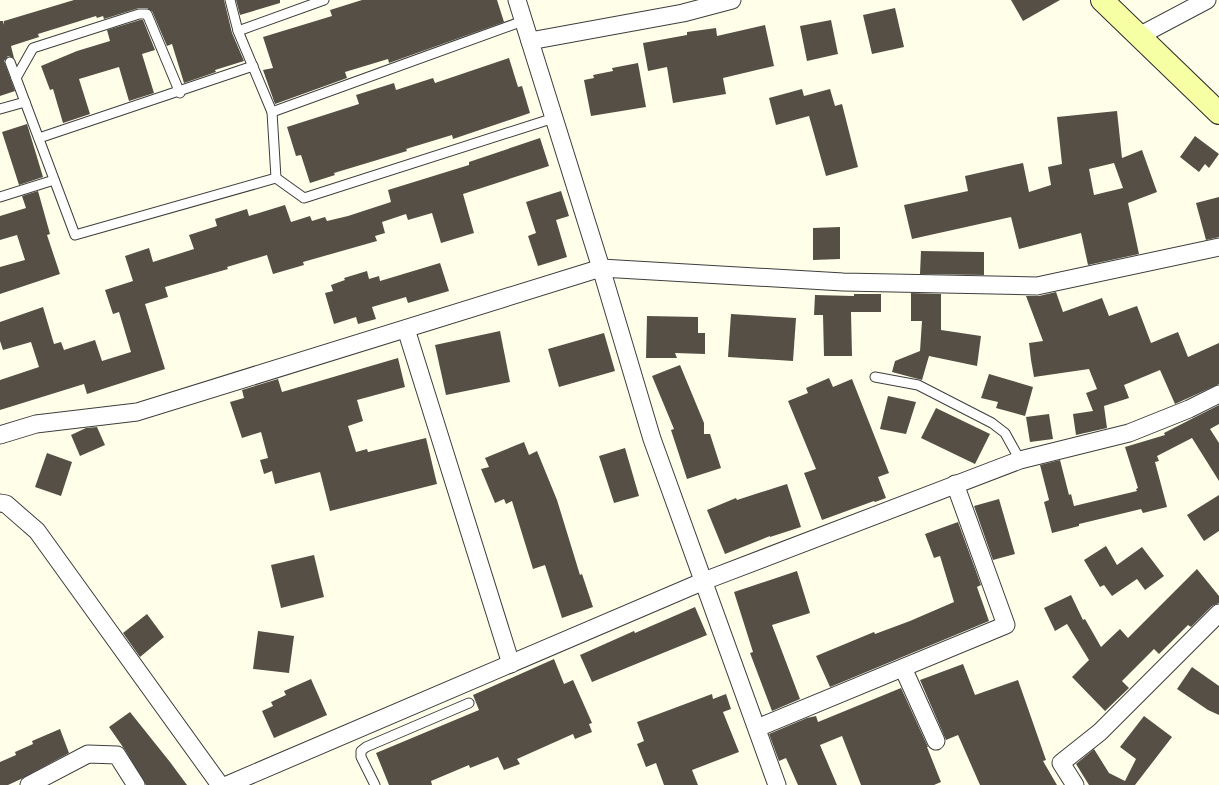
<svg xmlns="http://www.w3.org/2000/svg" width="1219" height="785" font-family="'Zilla Slab',serif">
	<rect width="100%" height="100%" fill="#ffffe9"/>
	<g fill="#554f46" fill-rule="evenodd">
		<path d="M74,0h150l8,33 12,28 -29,9 1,2 -32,11 -12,-39 -5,2 -15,-35 -5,-3h-8l-35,11 -1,-3 -6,2 -1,-2 -58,18 1,3 -28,9 3,12 -6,-2 -4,5 11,30 -15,5v-75h3l1,4v-4z"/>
		<path d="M236,0h44v3l-40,12z"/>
		<path d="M362,0h135l7,22 -115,41 -1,-4 -43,13 2,6 -72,26 -12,-34 10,-2 -10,-31 69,-21 -2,-6z"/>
		<path d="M1011,0h49l-37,21z"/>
		<path d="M895,8l9,39 -32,7 -9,-39z"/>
		<path d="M140,20h3l12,30 -13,4 12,39 -25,8 -10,-34 -40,12 11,35 -27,9 -10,-34 -3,1 -9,-24 36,-15 33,-10 -3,-11z"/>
		<path d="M831,20l7,34 -31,7 -7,-35z"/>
		<path d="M765,25l9,41 -51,12 3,16 -53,9 -6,-36 -19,4 -5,-28 44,-8v-3l29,-4 1,8z"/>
		<path d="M509,58l9,29 4,-1 8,27 -77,26 -1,-4 -46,14 1,2 -73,22 1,2 -25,8 -9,-28 -5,1 -9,-29 72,-23 -3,-9 38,-12 2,7 37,-12 2,5z"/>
		<path d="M638,63l8,44 -55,9 -7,-36 10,-2 -1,-3 20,-4 -1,-3z"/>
		<path d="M802,89l2,7 26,-7 5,17 7,-2 16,63 -32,9 -17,-60 -33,9 -7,-27z"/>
		<path d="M1117,111l5,47 20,-8 15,42 -29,11 11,51 -51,11 -7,-32 -62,16 -8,-32 -99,22 -8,-34 64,-14 -3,-15 58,-13 6,29 22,-7 -3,-18 14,-3 -5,-47zM1114,163l9,25 -29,7 -5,-26z"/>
		<path d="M27,124l16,53 -24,8 -17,-53z"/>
		<path d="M1195,136l24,18 -10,14 -4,-4 -6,8 -19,-15z"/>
		<path d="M540,138l9,28 -86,28 11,39 -33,10 -9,-30 -24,7 -2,-6 -24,8 3,11 -10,3 2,5 -74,21 1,3 -31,9 -6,-19 -40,12 1,2 -63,18 3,10 -23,7 20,65 -78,25 -3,-10 -84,26v-30l39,-13 -8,-25 -28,8 -3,-9v-19l43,-15 11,37 7,-2 3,8 31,-10 7,21 29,-9 -12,-40 -6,2 -8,-24 28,-9 -8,-25 24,-8 4,14 41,-13 -5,-14 28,-9 -2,-7 32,-10 2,7 36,-11 6,17 19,-6 2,5 13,-4 2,4 21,-5 43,-14 -3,-12 81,-25v-3z"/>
		<path d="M38,191l12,43 -3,1 13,39 -60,20v-27l25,-7 -8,-25 -17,5v-24l26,-8 -4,-12z"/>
		<path d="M561,191l8,25 -13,4 11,37 -29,9 -10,-30 8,-3 -10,-31z"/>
		<path d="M1219,197v40l-13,3 -10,-37z"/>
		<path d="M840,227v32l-27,1v-32z"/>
		<path d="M921,251l63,1v23l-64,-1z"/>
		<path d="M440,263l9,28 -41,12 -2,-6 -34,10 4,12 -18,5 -2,-7 -22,7 -9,-31 8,-2 -2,-6 14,-5 -1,-2 23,-7 2,8 10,-3 1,5z"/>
		<path d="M1056,292l7,20 39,-14 7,18 28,-10 14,37 27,-11 10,25 31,-14v41l-44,20 -15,-34 -36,15 5,13 -25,8 3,22 -31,7 -3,-21 20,-3 -7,-18 11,-4 -8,-20 -55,8 -3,-17 -2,-17 14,-2 -17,-45h13z"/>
		<path d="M911,293l30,1v36l40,6 -4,30 -48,-10 -7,24 -30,-8 3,-11 25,-10 2,-30h-11z"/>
		<path d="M854,294h27v18h-30l1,44h-28l-1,-41h-9l1,-20 39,1z"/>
		<path d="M731,314l65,4 -3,43 -65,-4z"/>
		<path d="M647,316l51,1v16h7v21l-30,-1 2,5h-31z"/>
		<path d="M500,331l10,51 -64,13 -11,-50z"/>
		<path d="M604,333l11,38 -56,16 -11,-38z"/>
		<path d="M398,358l7,29 -48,13 6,21 -15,5 8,26 11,-3 1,3 58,-14 11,46 -107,27 -10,-39 -45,12 -3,-13 -8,3 -4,-14 8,-2 -7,-26 -19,6 -12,-36 14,-4 -2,-8 36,-11 4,13z"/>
		<path d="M680,365l24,58v11h6l11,34 -34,11 -16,-49 3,-1 -22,-53z"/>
		<path d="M989,374l44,13 -8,29 -29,-8 2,-6 -17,-4z"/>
		<path d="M829,378l4,9 19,-8 37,94 -11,4 8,21 -11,4 -1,-1 -52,19 -18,-47 12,-4 -28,-68 20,-8 -2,-5z"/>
		<path d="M888,396l28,6 -10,32 -26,-5z"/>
		<path d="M1219,405v19l-9,5 9,14v38l-27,-43 -35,18 2,5 -4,1 12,45 -24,6 -2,-4 -62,15v2l-27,7 -8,-31 5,-2 -9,-35 20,-5 9,35 2,-1 3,12 63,-15 -1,-2 2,-1 -13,-41 40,-12 -1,-2z"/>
		<path d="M936,408l54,26 -15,30 -54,-26z"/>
		<path d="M1049,414l4,25 -23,3 -4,-25z"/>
		<path d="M97,427l8,18 -25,11 -9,-21 15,-7z"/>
		<path d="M524,442l5,13 8,-4 20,49 23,75 2,-1 11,33 -31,11 -17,-53 -12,4 -21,-68 -6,3 -2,-5 -9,4 -14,-34 8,-2 -4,-9z"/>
		<path d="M625,448l14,48 -25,7 -15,-47z"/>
		<path d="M47,453l25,9 -11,34 -26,-9z"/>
		<path d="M787,484l14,43 -31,10v-1l-45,18 -18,-44 29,-12 1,2z"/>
		<path d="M1219,495v36l-15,10 -17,-26z"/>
		<path d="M999,499l16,55 -22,6 -19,-54z"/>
		<path d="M958,522l23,63 -4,2 12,34 -159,66 -14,-31 58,-24 1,2 35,-13 44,-19 -14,-46 -6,2 -9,-24z"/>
		<path d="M1106,546l11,19 25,-18 22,29 -19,14 -8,-11 -25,17 -8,-11 -4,2 -16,-27z"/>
		<path d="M314,555l10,42 -43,11 -10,-43z"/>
		<path d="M1197,569l22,27v7l-7,3 -21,21 -3,-2 -29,29 -5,-5 -32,32 7,7 -24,23 -33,-34 17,-17 -22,-36 -12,7 -11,-23 27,-13 12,25 2,-1 16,28 19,-18 8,9z"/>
		<path d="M797,571l13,42 -38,12 28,74 -28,12 -22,-58 3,-1 -19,-60z"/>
		<path d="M695,607l12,28 -115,47 -12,-27 54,-24 1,2z"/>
		<path d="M147,614l17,23 -24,20 -17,-24z"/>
		<path d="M258,631l36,5 -5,37 -36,-4z"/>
		<path d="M554,659l10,25 9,-4 19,43 -3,1 3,8 -17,7 -2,-5 -56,25 3,5 -16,6 -6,-13 -28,11 -1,-3 -38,16 1,4h-43l-13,-32 103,-43 -6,-15z"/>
		<path d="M963,664l12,31 43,-15 28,80 -3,1 14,24h-77l-22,-50 -12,5 -26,-60z"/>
		<path d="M1192,667l27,19v29l-11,-5 -31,-21z"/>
		<path d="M311,679l16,36 -53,23 -12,-27 11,-5 -2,-4 15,-7 -2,-4z"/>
		<path d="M901,688l27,59h-1l14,35 -7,3h-73l-19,-49 -22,9 17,40h-39l-12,-27 -7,3 -10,-27 38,-16 9,-2 2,6z"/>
		<path d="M712,694l1,5 13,-5 5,15 -8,3 16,40 -47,18 6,15h-34l-8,-22 -10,4 -9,-23 7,-3 -7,-19z"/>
		<path d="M130,712l40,50 17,23h-41l-21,-35 -16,-23z"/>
		<path d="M1144,716l28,21 -37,48h-46l-13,-21 18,-15 15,24 16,8 11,-22 -16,-12z"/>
		<path d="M60,729l9,24 -48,26 -13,6h-8v-23l16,-7 -1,-3 18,-8 -1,-3z"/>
	</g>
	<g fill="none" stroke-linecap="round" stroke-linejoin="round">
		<g stroke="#3e3e3e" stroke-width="11">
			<g id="lane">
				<path d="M230,0l8,31 34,81 4,66"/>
				<path d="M238,31l86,-31"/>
				<path d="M10,62l65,173 201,-57 28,20 250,-80"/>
				<path d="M16,78l17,-30 106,-34h8l33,79"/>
				<path d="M0,109l25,-7"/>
				<path d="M272,112l251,-91"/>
				<path d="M39,138l214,-72"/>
				<path d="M0,197l54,-17"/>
				<path d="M875,377l43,8 74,38 13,10 15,27"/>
				<path d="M375,785l-14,-28v-6l5,-4 103,-44"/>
			</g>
		</g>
		<g stroke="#3e3e3e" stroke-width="19">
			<g id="street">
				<path d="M517,0l84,268 51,171 125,346"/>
				<path d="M1139,36l68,-36"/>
				<path d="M530,41l153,-28 49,-13"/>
				<path d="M406,329l105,335"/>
				<path d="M0,435l36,-11 101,-12 464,-144 242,14 194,4 182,-39"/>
				<path d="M0,503l6,1 31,27 183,254"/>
				<path d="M903,668l33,73"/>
				<path d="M757,728l249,-103 -51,-141"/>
				<path d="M29,785l59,-31 29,1 19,30"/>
				<path d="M227,785l477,-204 316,-121 109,-27 60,-24 30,-15"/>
				<path d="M1075,785l-14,-22 39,-31 119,-119"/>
			</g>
		</g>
		<g stroke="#2d2d2d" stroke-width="24">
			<path id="secondary" d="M1102,0l117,113"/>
		</g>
		<use href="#lane" stroke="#fff" stroke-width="9"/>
		<use href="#street" stroke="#fff" stroke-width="17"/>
		<use href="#secondary" stroke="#f6ffa4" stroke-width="22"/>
	</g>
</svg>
